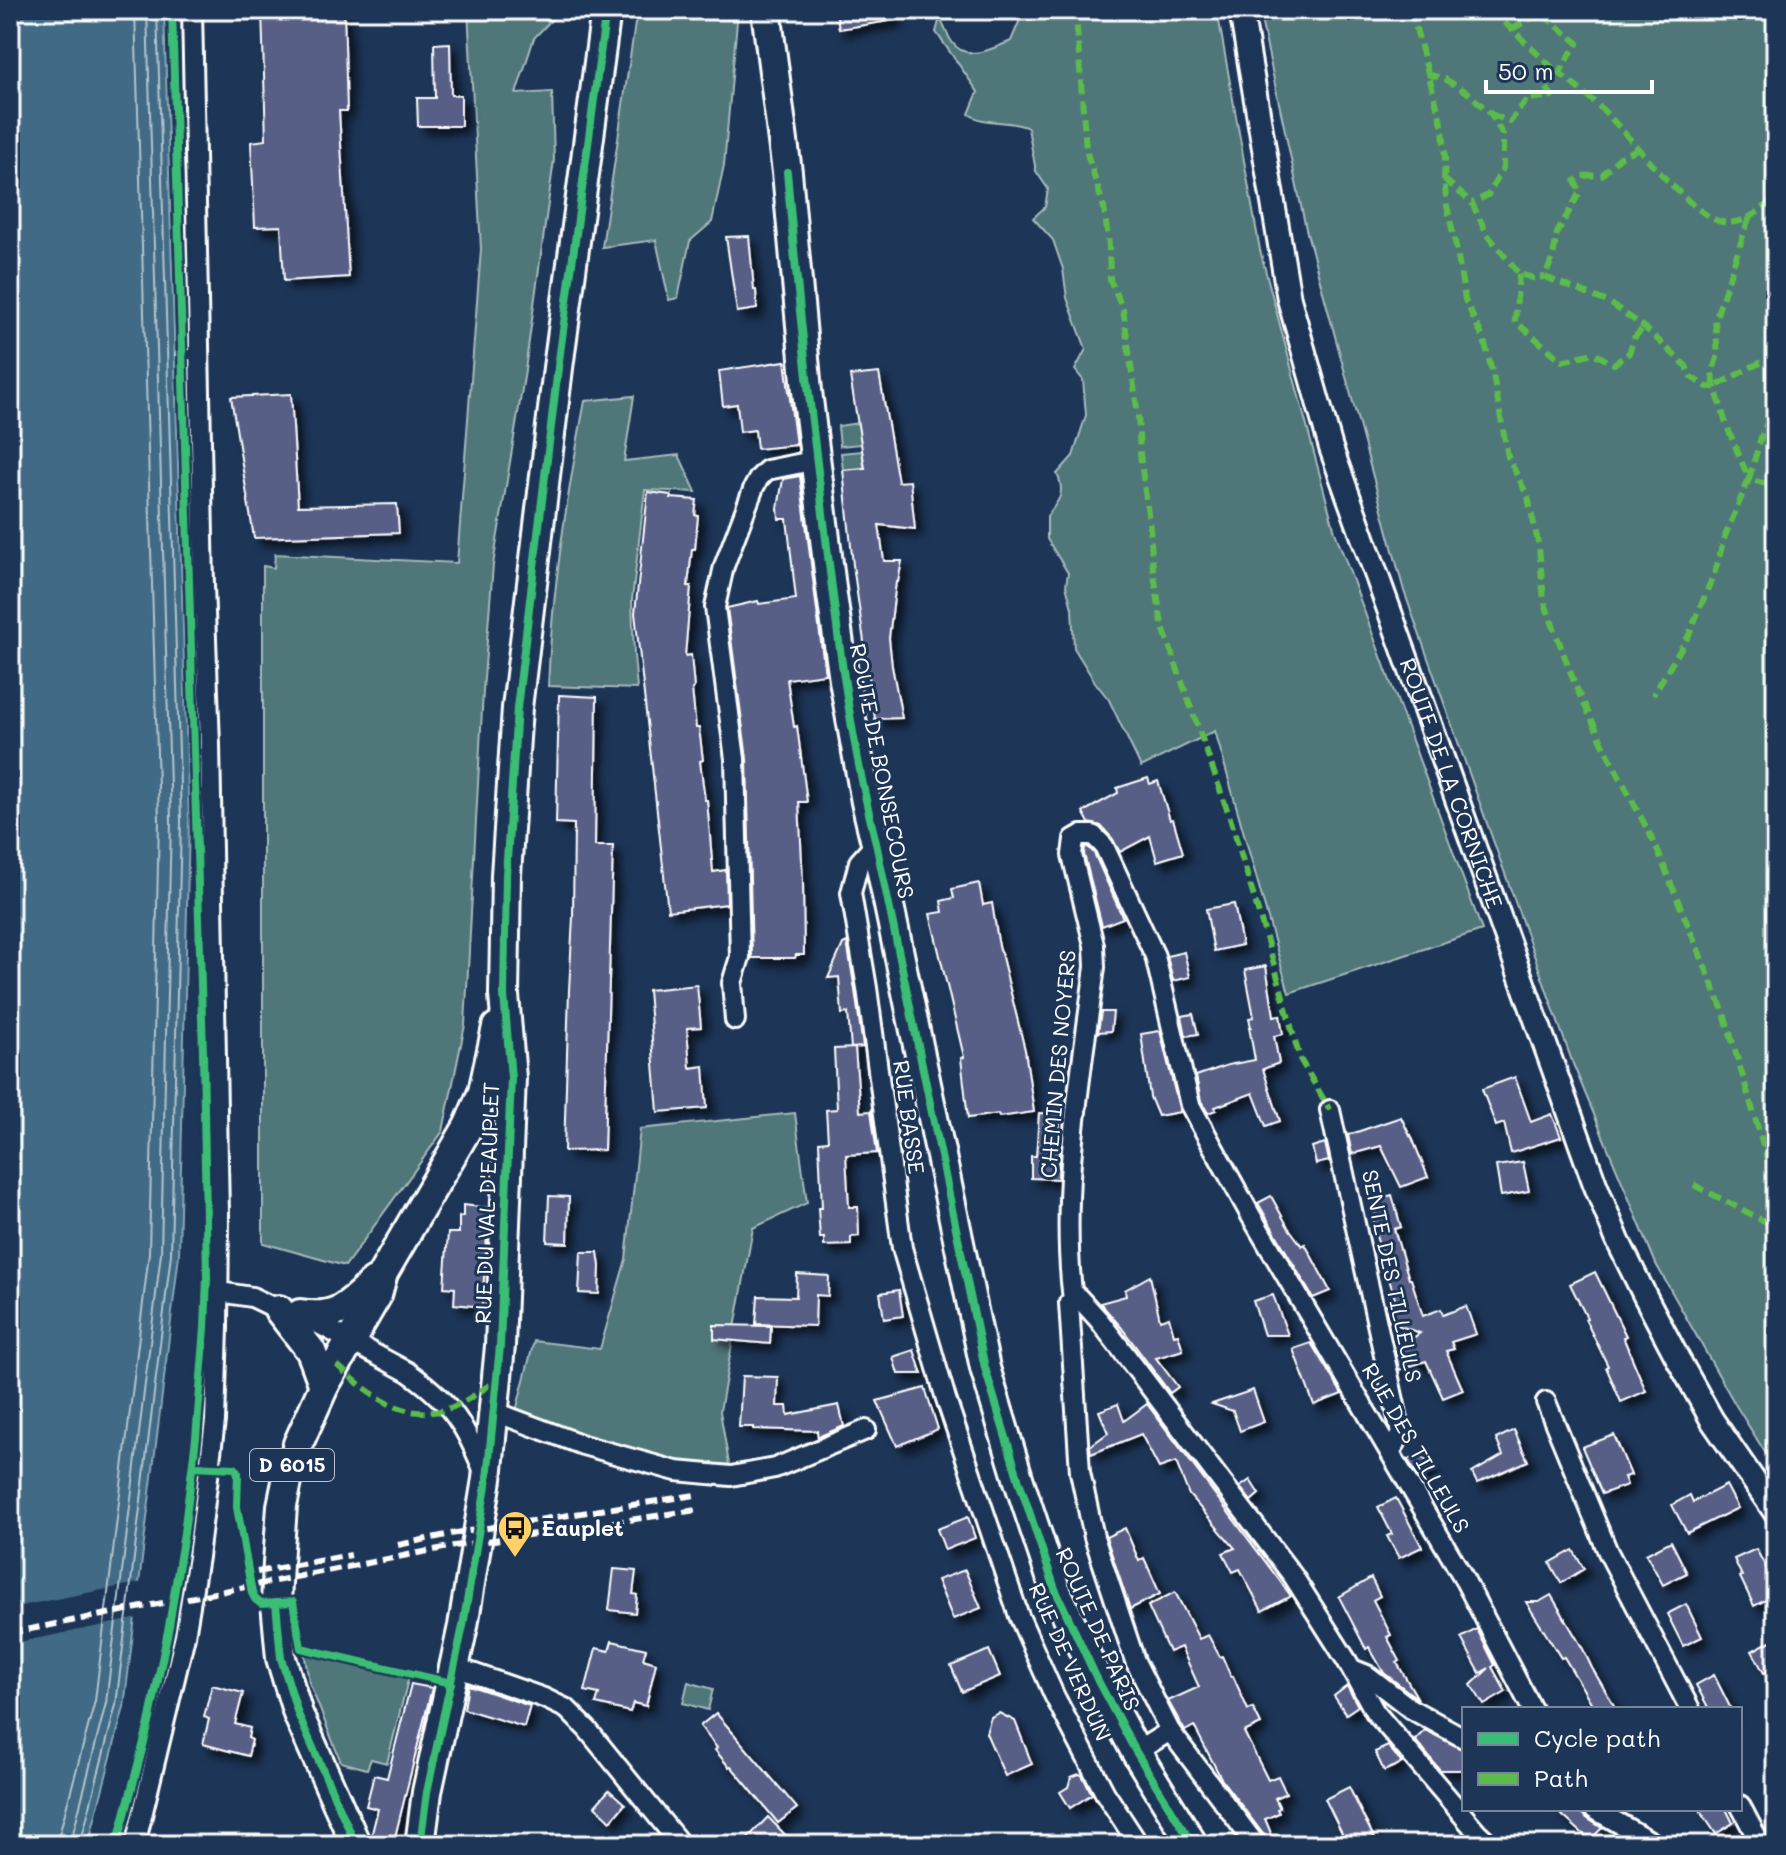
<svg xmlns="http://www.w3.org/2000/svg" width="1786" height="1855" font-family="Mali,sans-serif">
	<defs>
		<filter id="shadow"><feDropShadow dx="7" dy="7" stdDeviation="4" flood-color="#0009"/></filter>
	</defs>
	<rect width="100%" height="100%" fill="#1d3557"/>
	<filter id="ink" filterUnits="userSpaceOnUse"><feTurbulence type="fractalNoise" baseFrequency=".0125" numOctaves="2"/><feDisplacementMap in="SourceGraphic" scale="16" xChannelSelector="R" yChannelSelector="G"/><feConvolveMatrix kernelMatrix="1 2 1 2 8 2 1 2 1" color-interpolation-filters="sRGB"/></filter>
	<g filter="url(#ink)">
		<g fill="#4f7679" stroke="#a7babc" stroke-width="2">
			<path d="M468,10h87v6l-21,22 -18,56 36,-2 2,68 -30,217 -31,188 -10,126 -18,334 -22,106 -98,135 -82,-23v-677l11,2 1,-14 182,9 24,-314z"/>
			<path d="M637,10h101l-14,155 -12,57 -22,19 -12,57 -9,2 -13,-60 -54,7z"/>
			<path d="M1024,10h193l43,240 75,282 147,398 -193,63 -74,-262 -74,36 -32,-67 -14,-18 -21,-34 -2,-40 -6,-22 2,-13 -21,-34v-23c12,-15 19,-23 10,-42l16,-18 13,-41 -3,-35 -8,-10 11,-21 -19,-51 -4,-29 -10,-29 -20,-22 12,-11 3,-18 -12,-18 -8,-43c-19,-9 -42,-2 -59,-14l9,-22 -42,-60 4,-14c4,8 7,17 12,24 14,21 42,6 59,-1z"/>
			<path d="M1259,10h517v1460l-41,-66 -79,-140 -83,-200 -169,-473 -98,-362z"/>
			<path d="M634,396l-10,65 55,-6 17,37 -51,-2 -13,110 2,55 3,34 -89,-3c4,-97 19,-190 37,-285z"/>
			<path d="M859,423l2,21 -21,2 -2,-20z"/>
			<path d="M862,451l2,17 -21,2 -2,-17z"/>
			<path d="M795,1113l12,90 -54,25 -33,183 11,65 -217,-57 20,-78 66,8 26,-90 14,-130z"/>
			<path d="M304,1651l105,25 -22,87 -16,-4 -4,10 -26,-7 -32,-80z"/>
			<path d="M688,1682l25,7 -5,21 -25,-7z"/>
		</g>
		<path fill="#406b85" stroke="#8ca6b6" stroke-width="2" d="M10,10h154l25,810 -10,435 -55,452 -36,138h-78z"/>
		<path fill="#1d3557" d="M143,1582l-4,36 -129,26v-36z"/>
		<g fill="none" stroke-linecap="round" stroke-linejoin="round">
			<g stroke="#b3c4ce" stroke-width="2">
				<path d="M58,1845l1,-10 36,-134 54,-448 10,-433 -24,-810"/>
				<path d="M70,1845l36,-142 55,-450 10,-433 -24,-810"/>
				<path d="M80,1845l36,-140 55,-451 10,-434 -24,-810"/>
			</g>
		</g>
		<g fill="#595f86" stroke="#fff" stroke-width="2" filter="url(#shadow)">
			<path d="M262,10h82l3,101h-8l10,166 -65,4 -3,-55 -26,1 -4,-85 15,-2z"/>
			<path d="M836,10h59l1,10 -57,9z"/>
			<path d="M450,43l1,52h10v31h-43l-1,-28h18l-1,-54z"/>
			<path d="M749,236l5,54h2l1,19 -20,3 -11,-75z"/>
			<path d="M785,361l11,84 -39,4 -2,-19 -15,2 -3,-28 -14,2 -4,-35z"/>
			<path d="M879,373l19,109 12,-1 5,48 -36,-4 5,36h18l-4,21h-2l-7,56 3,28 10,52 -27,1 -22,-154 -10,-95 22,-2 -15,-92z"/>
			<path d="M291,394l7,112 99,-2 2,29 -145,5 -23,-141z"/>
			<path d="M800,476l25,198 -38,5 7,48 3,-1 10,76h-8l4,80 1,73h-8l-1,3h-43l-5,-199 -20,-151 31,-7 1,3 37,-5 -9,-80h-8l-1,-11 5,-29z"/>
			<path d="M648,492l23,3v3l26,2 -2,15 3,1 -3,33h-3l-4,37h3l-6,70 6,-1 3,33 -2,1 4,39h3l4,32 -3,1 5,39h2l6,72 13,-2 1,34 -59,7 -33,-298z"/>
			<path d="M559,695l38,2 -2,149h18l-9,304 -40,1 5,-161 4,-73 1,-93 -18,-1z"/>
			<path d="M1148,778l2,6 8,-3 12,39 3,-1 10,34 -26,8 -7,-25 -30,16 -8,-14 -11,-12 -12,-3 -6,-11 35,-19 -1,-5z"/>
			<path d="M1085,847h3l6,6 29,65 -21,8 -18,-72z"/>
			<path d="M979,883l4,22 9,-2 6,38 27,109 9,62 -35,5 -1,-3 -30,4 -7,-60 3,-1 -34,-143 13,-2 -2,-11 13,-3 -2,-9z"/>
			<path d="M1234,904l8,41 -28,6 -8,-42z"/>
			<path d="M847,942l8,48 8,57 -12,1 -3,-35 -6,1 -3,-37 -11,1 15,-34z"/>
			<path d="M1184,952l6,25 -17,4 -6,-25z"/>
			<path d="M1266,966l8,50 6,-1 3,19 -9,2 5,27 -16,6 17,52 -14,5 -13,-33 -38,14 1,3 -8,3 -7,-12 -5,-25 32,-11 27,-5 -6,-33h2l-2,-9 5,-1 -9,-47z"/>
			<path d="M697,985l4,42 -14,1 3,40 14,-2 3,42 -49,4 -10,-122z"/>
			<path d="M1101,1012h12l-2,19 -13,1z"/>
			<path d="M1193,1014l5,20 -12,2 -4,-20z"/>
			<path d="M1160,1031l20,81 -22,4 -8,-19 -9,-63z"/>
			<path d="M855,1048l5,64 11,-1 6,42 -31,2 3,52h9l1,29 -8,1v8l-27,1v-8h-4l-2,-30h4l-3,-66 9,-1 -2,-31 11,-1 -3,-60z"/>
			<path d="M1515,1077l16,45 21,-8 9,23 -50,16 -7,-30 -8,3 -14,-37z"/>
			<path d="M1039,1113l21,1 -2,65 -27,-1v-22h5z"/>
			<path d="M1401,1117l9,19 1,-1 17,42 -27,10 -20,-41 -29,8 -4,-19z"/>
			<path d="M1325,1143l4,18 -13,3 -4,-17z"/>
			<path d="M1523,1162l6,29 -28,5 -5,-30z"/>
			<path d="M1392,1195l9,32 -7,2 15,50h2l12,37 18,-7 2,6 23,-9 10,28 -25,8 3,7 -8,2 17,39 -20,8 -17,-37 -27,9 -4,-19 25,-18 -31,-11 -4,-17 11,-3 -20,-66 -3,-16 3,-2 -4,-17z"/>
			<path d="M549,1196l20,1 -1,46 -21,-1z"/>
			<path d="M1271,1196l17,31 14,19 3,-2 25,47 -17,7 -55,-95z"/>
			<path d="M463,1205l26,3 -7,99 -28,-3 1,-16 -11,-1 4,-54h11v-16l4,-1z"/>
			<path d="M581,1252h17l2,14 -1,28 -20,-1z"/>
			<path d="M1595,1272l31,64 -3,1 23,54 -25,11 -15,-35 2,-1 -23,-47 2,-1 -17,-34z"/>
			<path d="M797,1274l32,2 -1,20 -12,-1 -1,31 -59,-2 2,-28 38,1z"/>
			<path d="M1150,1276l10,44 9,-3 5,18 4,-1 5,16 -27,8 22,29 -8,6 -49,-66 -21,-24 26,-7 -1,-6z"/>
			<path d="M899,1290l4,26 -19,3 -4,-26z"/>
			<path d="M1273,1295l15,40h-24l-11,-34z"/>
			<path d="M714,1325l57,1 -1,18 -56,-5z"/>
			<path d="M1311,1343l31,51 -28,11 -21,-56z"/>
			<path d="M914,1350l8,24h-24l-5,-17z"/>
			<path d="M742,1376l36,1 -1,29h10l1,9 51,-10 5,21 -26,11 -1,-6 -64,-2v-2h-14z"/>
			<path d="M925,1388l13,41 -41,17 -20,-45z"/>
			<path d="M1253,1390l11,32 -24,9 -7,-20 -21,-7z"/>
			<path d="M1118,1404l6,17 23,-17 144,192 -29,15 -22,-42 -7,3 -10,-19 12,-5 -46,-53 -13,-33 -17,6 -18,-34 -50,20 -1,-8 18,-13 -9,-22z"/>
			<path d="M1514,1430l14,31 -51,22 -5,-10 31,-18 -7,-16z"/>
			<path d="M1614,1435l17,40 -7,2 3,8 -25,9 -20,-47z"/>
			<path d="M1420,1453l12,16 -13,9 -11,-18z"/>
			<path d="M1250,1480l9,14 -8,7 -11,-14z"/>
			<path d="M1726,1485l12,23 -51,25 -15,-28 18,-10 3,7z"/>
			<path d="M1396,1498l26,49 -23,11 -12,-22 5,-2 -14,-27z"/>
			<path d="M968,1517l7,21 -30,12 -8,-21z"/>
			<path d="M1125,1528l14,33 5,-3 16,36 -30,15 -24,-72z"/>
			<path d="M1671,1541l16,32 -24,12 -17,-31z"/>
			<path d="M1756,1549l20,37v9l-22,11 -14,-29 2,-1 -8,-17z"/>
			<path d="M1573,1550l11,19 -23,14 -11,-20z"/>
			<path d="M614,1569l22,2 -3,23 4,1 -2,18 -26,-3z"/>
			<path d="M965,1570l16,38 -28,11 -16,-39z"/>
			<path d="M1371,1578l9,18 -7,4 18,35 -4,2 13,24 -3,2 21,36 -34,-26 -15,-26 -3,2 -27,-52z"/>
			<path d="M1175,1592l24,47 9,-4 12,22 2,-1 9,21 2,-1 15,34 5,-2 8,16 -17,8 24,48 10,-4 8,17 -11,5 5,10 -3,1 2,4 -14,6 11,26h-8l-2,-7 -44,-58 -28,-54 -9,5 -17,-30 31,-14 -18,-40 -12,5 -21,-46z"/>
			<path d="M1551,1595l32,54 9,19 24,41h-21l-31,-52 -3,1 -35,-56h13z"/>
			<path d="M1686,1604l16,33 -19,9 -16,-32z"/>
			<path d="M1477,1629l18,36 -3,2 14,25 -22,13 -13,-20 18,-17 -9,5 -19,-35z"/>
			<path d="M1776,1638v30l-12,5 -12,-22z"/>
			<path d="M612,1641l34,8 -3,10 13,4 -10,43 -13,-3 -3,9 -34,-8 3,-10 -14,-3 11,-43 13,3z"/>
			<path d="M989,1650l11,26 -38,16 -11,-26z"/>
			<path d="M1714,1675l17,34h-22l-13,-24z"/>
			<path d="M411,1684l21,4 -39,157h-20l-2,-8 7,-28 -12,-3 8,-31 13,3z"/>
			<path d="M212,1685l31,8 -8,31 15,4 -2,10 4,2 -4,16 -45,-12 6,-25 -5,-2z"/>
			<path d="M468,1685l62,21 -6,21 -60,-18z"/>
			<path d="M1347,1686l11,20 -12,8 -12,-18z"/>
			<path d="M716,1713l81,95 -19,15 -47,-57 -2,1 -14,-17 2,-2 -17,-22z"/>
			<path d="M999,1713l16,8 17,43 -27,12 -19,-43 5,-16z"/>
			<path d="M1425,1730l39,20v20h-24l-25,-30z"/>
			<path d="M1388,1746l14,17 -18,8 -9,-19z"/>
			<path d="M1079,1774l3,1 10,19 -22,14 -10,-16 8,-5 3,-10z"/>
			<path d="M1349,1787l15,31 14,27h-30l-23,-46z"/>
			<path d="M609,1790l16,14 -14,17 -16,-15z"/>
			<path d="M1555,1809h21l12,10 14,9 -12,12z"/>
			<path d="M1699,1809h27l7,14 -17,11z"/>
			<path d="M768,1817l27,28h-54z"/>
		</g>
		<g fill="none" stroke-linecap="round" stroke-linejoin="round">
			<g stroke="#fff" stroke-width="15">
				<path id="service" d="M182,355l17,-1"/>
			</g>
			<g stroke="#fff" stroke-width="24">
				<g id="minor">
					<path d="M876,843l-17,19 -8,31 16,95 35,260 44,151 73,217 35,79 51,98 34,52"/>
					<path d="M735,1020l-3,-37 8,-26 -5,-198 -20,-152 9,-41 30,-79 5,-9 8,-8 50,-10"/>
					<path d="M1330,1110l68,309 3,15 -10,17"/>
					<path d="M219,1292l33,5 27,13 21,4 108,58c20,14 39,30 52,51 11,16 18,35 26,53"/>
					<path d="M1073,1300l5,-3 21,23 194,256 54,85 28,51 102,120 14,13"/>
					<path d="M1546,1402l62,150 82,157"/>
					<path d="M493,1411l90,34 93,26 55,5 44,-8 91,-38"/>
					<path d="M455,1667l89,31 23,11 20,20 94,116"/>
					<path d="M1352,1669l15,6 44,34 53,29"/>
					<path d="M1136,1752l34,-21"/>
					<path d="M1740,1805l21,40"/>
					<path d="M1594,1809l63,36"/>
					<path d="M135,1845l50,-209 13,-79 17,-136 3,-93 1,-114 -9,-469 -6,-160 -12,-575"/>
					<path d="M1256,1845l-86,-114 -35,-70 -41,-124 -14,-65 -11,-169 4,-3c-14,-110 8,-223 22,-333l-1,-22 -22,-90 2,-16 7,-4h12l11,11 51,110 35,149 61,111 211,359 70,134"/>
				</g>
			</g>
			<g stroke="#fff" stroke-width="28">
				<g id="tertiary">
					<path id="s1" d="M1241,10l48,289 42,149 264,736 23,57 28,57 32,61 34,61 64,93"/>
				</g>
			</g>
			<g stroke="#fff" stroke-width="34">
				<g id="primary">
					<path d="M766,10l21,162 20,219 24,197 13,92 22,122 10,41 109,525 34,113 36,108 43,92 38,71 57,93"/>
					<path d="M279,1310l32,41 13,35"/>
					<path d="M300,1314c38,6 48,-9 74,-32"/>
					<path d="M356,1845l-58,-131 -17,-56 -5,-55 2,-40 4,-57 6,-29 10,-33 26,-58 53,-91 6,-22 86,-148 14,-33 14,-65"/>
					<path d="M420,1845l7,-53 36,-166 24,-147 13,-133 11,-268 -7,-83 2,-120 11,-167 41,-340 48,-358"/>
				</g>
			</g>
			<use href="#service" stroke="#1d3557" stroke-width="9"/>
			<use href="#minor" stroke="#1d3557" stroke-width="18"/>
			<use href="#tertiary" stroke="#1d3557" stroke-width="22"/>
			<use href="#primary" stroke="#1d3557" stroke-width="28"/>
			<g stroke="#fff" stroke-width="6" stroke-dasharray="12 6" stroke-linecap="butt">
				<path d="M398,1545l58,-12 239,-38"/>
				<path d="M257,1572l94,-17"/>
				<path d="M10,1633l444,-87 242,-36"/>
			</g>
			<g stroke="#5cbc4b" stroke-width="6" stroke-dasharray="12 6" stroke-linecap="butt">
				<path d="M1080,10l-4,5 10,135 18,58 5,38 1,34 13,29 15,106 2,39 10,75 3,39 9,57 68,193 46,153 24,88 30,51"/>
				<path d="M1411,10l32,118 2,30 -1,21 3,27 10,45 8,49 19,40 9,35 15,82 20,40 11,50 5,54 32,86 35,73 43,82 70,171 52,176"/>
				<path d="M1491,10c18,16 36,34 54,51 20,18 42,33 61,52 26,26 84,102 116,109 23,4 37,-12 54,-24"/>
				<path d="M1512,29l29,-16 37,30 -11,16 -7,14"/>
				<path d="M1427,74l18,5 22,13 24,22 12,21v33l-15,27 -16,8"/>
				<path d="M1491,114l19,8 17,-23 25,-3 -10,-15"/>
				<path d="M1639,148l-19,9 -18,18 -22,1 -5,5 5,11 -23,41 -4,24 -8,20 65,26 34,24 42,39 5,11 16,10h8l11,37 23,55 -24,57 -10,35 -26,64 -36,60"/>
				<path d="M1444,179l28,24 15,31 32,40 14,4 12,-1"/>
				<path d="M1749,218l-34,102 3,35 -6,18 3,14c17,-9 43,-26 61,-29"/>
				<path d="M1519,274l-4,47 47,40 31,-8 21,11 15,-11 5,-15 10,-11"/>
				<path d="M1776,400l-15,37 -12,42 27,8"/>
				<path d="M1694,1185l82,42"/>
				<path d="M337,1365c30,27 66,58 110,44 17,-5 34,-19 49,-28"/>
			</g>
			<g stroke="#1d3557" stroke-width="13">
				<g id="cycleway">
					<path d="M787,172c9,106 20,211 33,316 14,119 27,238 56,355l109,525 34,113 36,108 43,92 38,71 57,93"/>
					<path d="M193,1466l42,2 3,5 -1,34 15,86 3,6 6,5 32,-2 8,46 150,35"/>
					<path d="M276,1603l5,55 17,56 58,131"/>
					<path d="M117,1845l32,-122 20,-97 15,-93 12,-95 9,-110 2,-51 -4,-224 -31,-1043"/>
					<path d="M420,1845l7,-53 36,-166 24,-147 13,-133 11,-268 -7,-83 2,-120 11,-167 41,-340 48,-358"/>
				</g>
			</g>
			<use href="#cycleway" stroke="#3abd76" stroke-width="8"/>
		</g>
	</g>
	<defs>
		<g id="bus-pin" transform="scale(1.8)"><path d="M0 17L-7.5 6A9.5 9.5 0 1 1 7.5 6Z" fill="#ffd166" stroke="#1d3557"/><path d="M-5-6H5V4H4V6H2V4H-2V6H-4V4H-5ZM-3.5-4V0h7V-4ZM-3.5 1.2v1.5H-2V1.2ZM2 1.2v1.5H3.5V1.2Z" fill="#111"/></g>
	</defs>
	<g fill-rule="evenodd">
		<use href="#bus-pin" x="515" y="1528"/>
	</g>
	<g text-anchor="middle" stroke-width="6" stroke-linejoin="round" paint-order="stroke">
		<rect fill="#1d3557" stroke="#bbc2cd" stroke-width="2" x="250" y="1449" width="84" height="32" rx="6"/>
		<g font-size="20" font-weight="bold" fill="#fff">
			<text x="292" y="1472">D 6015</text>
		</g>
		<g font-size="22" fill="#fff" stroke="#1d3557">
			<text transform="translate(882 771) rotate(79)" y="8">ROUTE DE BONSECOURS</text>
			<text dy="8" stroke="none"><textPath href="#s1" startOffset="804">ROUTE DE LA CORNICHE</textPath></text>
			<text transform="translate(1058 1064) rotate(-85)" y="8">CHEMIN DES NOYERS</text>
			<text transform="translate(909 1117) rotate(82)" y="8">RUE BASSE</text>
			<text transform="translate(487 1203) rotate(-88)" y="8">RUE DU VAL D'EAUPLET</text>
			<text transform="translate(1392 1276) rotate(78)" y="8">SENTE DES TILLEULS</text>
			<text transform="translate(1416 1448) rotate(60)" y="8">RUE DES TILLEULS</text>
			<text transform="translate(1098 1629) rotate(66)" y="8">ROUTE DE PARIS</text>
			<text transform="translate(1070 1662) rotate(66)" y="8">RUE DE VERDUN</text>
		</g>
		<g font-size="22" font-weight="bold" fill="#fff" stroke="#1d3557" text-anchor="start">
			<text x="541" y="1536">Eauplet</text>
		</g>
	</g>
	<rect width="1786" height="1855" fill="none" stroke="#1d3557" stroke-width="40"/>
	<rect x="20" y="20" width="1746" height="1815" fill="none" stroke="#fff" stroke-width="3" filter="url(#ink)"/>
	<rect x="1462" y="1707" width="280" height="104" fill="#1d3557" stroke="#77869a" stroke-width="2"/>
	<rect x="1478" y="1733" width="40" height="12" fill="#3abd76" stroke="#77869a" stroke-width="2"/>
	<text x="1534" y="1747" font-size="24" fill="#ffffff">Cycle path</text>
	<rect x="1478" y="1773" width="40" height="12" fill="#5cbc4b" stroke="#77869a" stroke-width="2"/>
	<text x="1534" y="1787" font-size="24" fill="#ffffff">Path</text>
	<path d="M1486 80v12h166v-12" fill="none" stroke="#ffffff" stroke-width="4"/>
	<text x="1498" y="80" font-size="24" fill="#ffffff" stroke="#1d3557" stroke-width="6" paint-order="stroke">50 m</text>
</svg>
